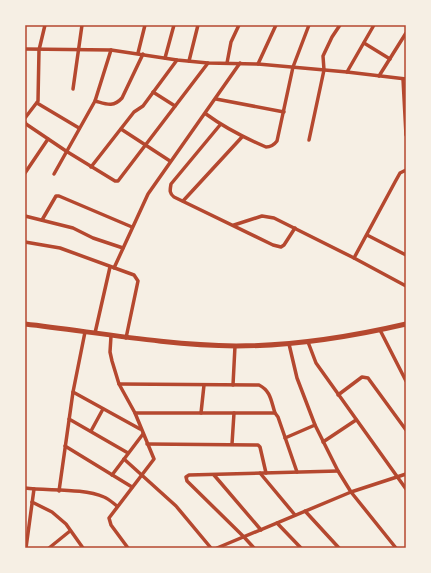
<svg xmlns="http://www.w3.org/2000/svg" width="431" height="573" font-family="'Archivo Narrow',sans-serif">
	<rect width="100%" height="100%" fill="#f6efe4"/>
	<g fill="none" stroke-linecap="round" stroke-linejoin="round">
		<g stroke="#b5482f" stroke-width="3.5">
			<path d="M364,43l26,16"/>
			<path d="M25,49l86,1 66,10 31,3 50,1 89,8 59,7"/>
			<path d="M138,53l7,-28"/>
			<path d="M165,58l9,-33"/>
			<path d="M189,61l9,-36"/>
			<path d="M227,63l4,-21 8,-17"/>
			<path d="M258,64l18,-39"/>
			<path d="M347,72l27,-47"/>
			<path d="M379,76l27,-43"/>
			<path d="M403,79l3,56"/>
			<path d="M73,89l9,-64"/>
			<path d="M153,92l22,14"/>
			<path d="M216,99l68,13"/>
			<path d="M95,101c11,3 18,7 27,-3l21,-44"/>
			<path d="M37,103l42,25"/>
			<path d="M206,114c19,14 39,24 60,33 5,0 8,-2 11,-6l16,-74 16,-42"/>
			<path d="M25,118l13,-17 1,-51 6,-25"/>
			<path d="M25,122l1,2 40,27 49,30h3l90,-118"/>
			<path d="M220,125l-49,59c-1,6 -2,9 3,13l99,48 8,2 3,-2 11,-17"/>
			<path d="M121,129l49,32"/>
			<path d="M309,140l15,-70 -1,-14 9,-19 8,-12"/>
			<path d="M91,167l43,-55 9,-6 34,-46"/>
			<path d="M25,173l23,-34"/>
			<path d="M54,174l41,-73 16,-51"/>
			<path d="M183,201l59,-64"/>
			<path d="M25,216l48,12 20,10 30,10"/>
			<path d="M42,220l14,-24h3l73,31"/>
			<path d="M234,225l28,-9 12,2 80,40 52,28"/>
			<path d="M367,235l39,20"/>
			<path d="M25,242l35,6 74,27 4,6 -12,57"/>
			<path d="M354,258l41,-76 5,-9 6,-3"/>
			<path d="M114,268l34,-74 92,-131"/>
			<path d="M380,330l26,51"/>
			<path d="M95,333l15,-66"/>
			<path d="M111,336l-1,16 2,9 7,23 16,29 19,46 -45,59 2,7 17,23"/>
			<path d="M308,342l8,21 90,126"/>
			<path d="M289,344l8,34 18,47 23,46 13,21 45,56"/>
			<path d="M119,384l140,1c12,6 12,16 16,28"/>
			<path d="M233,385l2,-39"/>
			<path d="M73,392l67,37"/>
			<path d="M338,395l24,-18 6,1 38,52"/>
			<path d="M135,413h140l3,4 19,55"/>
			<path d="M201,413l3,-28"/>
			<path d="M69,419l59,34"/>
			<path d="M91,431l12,-22"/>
			<path d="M285,438l30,-13"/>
			<path d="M323,442l33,-22"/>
			<path d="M147,444l111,1 2,2 6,26"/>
			<path d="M232,444l2,-31"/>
			<path d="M65,446l67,41"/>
			<path d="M124,459l52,47 35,42"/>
			<path d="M260,473l35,42"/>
			<path d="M112,475l31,-41"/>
			<path d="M214,475l47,55"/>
			<path d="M25,488c23,3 58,0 79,9 5,2 9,6 13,9"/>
			<path d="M59,491l14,-99 12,-60"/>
			<path d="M32,502l20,10 14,12 17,24"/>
			<path d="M305,511l34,37"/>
			<path d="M277,523l24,25"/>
			<path d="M26,548l8,-59"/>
			<path d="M49,548l21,-17"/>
			<path d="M217,548l134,-56 55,-18"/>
			<path d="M254,548l-10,-11 -57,-56 -1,-4 3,-2 149,-4"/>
		</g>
		<path stroke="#b5482f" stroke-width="5" d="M25,324c70,8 140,21 211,22 57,0 114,-9 170,-22"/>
	</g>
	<rect width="431" height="573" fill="none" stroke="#f6efe4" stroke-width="52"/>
	<rect x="26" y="26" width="379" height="521" fill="none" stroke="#b5482f" stroke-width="1.5"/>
</svg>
